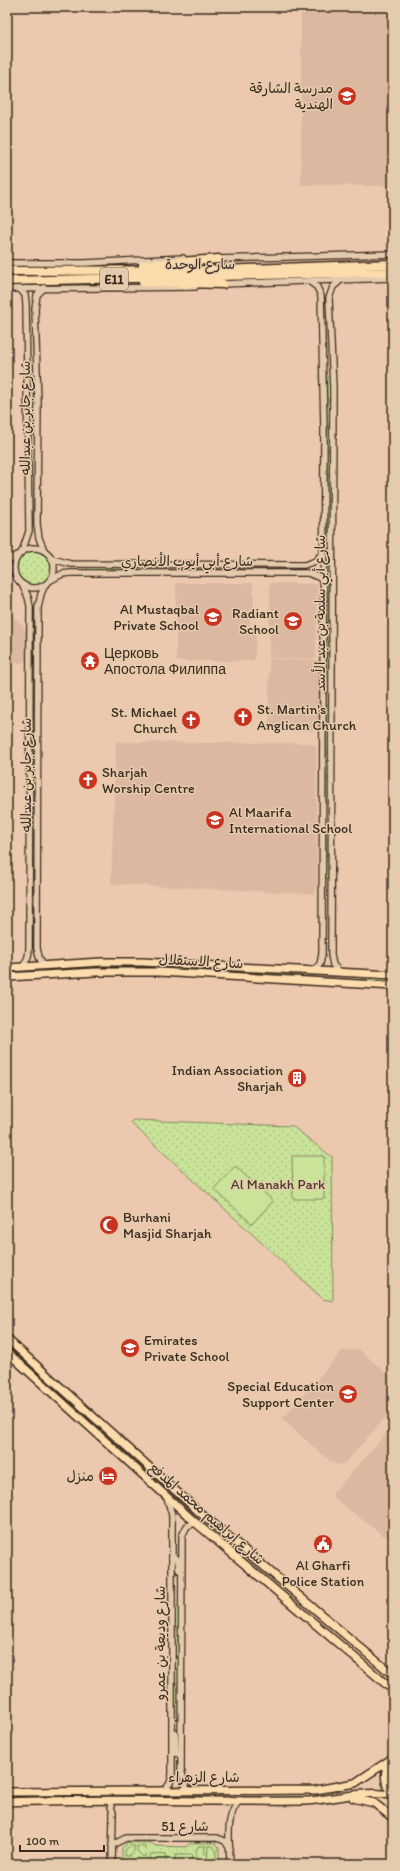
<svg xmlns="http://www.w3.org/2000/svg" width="400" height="1871" font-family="Itim,'Playpen Sans Arabic',sans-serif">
	<defs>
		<pattern id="grass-dots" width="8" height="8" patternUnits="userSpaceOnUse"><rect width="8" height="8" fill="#c9e399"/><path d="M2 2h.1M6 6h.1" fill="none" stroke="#aec383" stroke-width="1.8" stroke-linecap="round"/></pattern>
	</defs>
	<rect width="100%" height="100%" fill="#ecc9ae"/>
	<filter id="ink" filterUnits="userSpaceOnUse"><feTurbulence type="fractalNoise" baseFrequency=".025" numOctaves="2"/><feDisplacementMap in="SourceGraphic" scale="8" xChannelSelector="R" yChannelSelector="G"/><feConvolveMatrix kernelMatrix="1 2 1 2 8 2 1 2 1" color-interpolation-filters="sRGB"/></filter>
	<g filter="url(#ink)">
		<g fill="#ddb8a0">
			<path d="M301,7h92v179l-92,-1z"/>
			<path d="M176,583h77l1,29h-4v20l6,1 -1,25 -3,3h-76z"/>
			<path d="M270,583l47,1 -1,75 -47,-1z"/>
			<path d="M7,610l19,19v31l-4,3h-15z"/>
			<path d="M269,659l51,1 -1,71 -50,-1z"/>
			<path d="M116,742l195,1 5,3 1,140 -2,8 -204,-10z"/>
			<path d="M359,1349l34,30v30l-48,54 -8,2 -6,-3 -49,-43 60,-68z"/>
			<path d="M393,1426v112h-3l-8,-3 -49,-38v-4z"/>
		</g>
		<g fill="url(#grass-dots)" stroke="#82865c">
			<rect x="327" y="377" width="3" height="22"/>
			<rect x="327" y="401" width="3" height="23"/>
			<rect x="327" y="426" width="3" height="23"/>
			<rect x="327" y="451" width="3" height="23"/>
			<rect x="327" y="476" width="3" height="23"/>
			<path d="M327,502h2l1,23h-3z"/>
			<path d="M327,527h2l1,23h-3z"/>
			<circle cx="34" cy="568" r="17"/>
			<path d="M326,552h3l1,23h-3z"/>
			<rect x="87" y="567" width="23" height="3"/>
			<rect x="112" y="567" width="23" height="3"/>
			<rect x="137" y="567" width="24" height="3"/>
			<path d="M188,567l23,1v2h-23z"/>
			<path d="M326,578h3v23h-2z"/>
			<rect x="326" y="604" width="3" height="23"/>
			<rect x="326" y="629" width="3" height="22"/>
			<rect x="326" y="654" width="3" height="23"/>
			<rect x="326" y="705" width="3" height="22"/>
			<rect x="326" y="730" width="3" height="22"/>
			<rect x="326" y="755" width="3" height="23"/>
			<rect x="326" y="780" width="3" height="23"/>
			<path d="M326,826h3l-1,28h-2z"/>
			<path d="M326,855h3l-1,23h-3z"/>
			<path d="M125,965v4h-27v-3z"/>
			<path d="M126,965h26v4h-25z"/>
			<path d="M97,966v3l-26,1v-3z"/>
			<path d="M182,967l26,1v3l-26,-1z"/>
			<path d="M210,968l26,2v3l-26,-1z"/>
			<path d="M238,970l25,1v3l-25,-1z"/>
			<path d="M266,971l25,2v3l-26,-1z"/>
			<path d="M362,977l26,1v4l-26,-2z"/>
			<path d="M133,1120l159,6 40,31 1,144 -10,-2 -192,-176z"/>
			<rect x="175" y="1607" width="4" height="22"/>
			<path d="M175,1636h3l1,20h-4z"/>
			<rect x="175" y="1658" width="4" height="25"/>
			<rect x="175" y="1686" width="3" height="25"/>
			<path d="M127,1843h25l3,3 31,1 4,-4h25l4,4v17h-97v-16z"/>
		</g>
		<g fill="#c9e399" stroke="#82865c">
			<path d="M292,1156h32v43h-31z"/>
			<path d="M235,1166l38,35 -21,23 -38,-35z"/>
			<path d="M130,1846h4v5l-5,5h-4v-6z"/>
			<path d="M137,1846l8,1 1,9h-4l-5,-5z"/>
			<path d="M199,1846h6l-1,18h-8v-14z"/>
			<path d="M208,1846h4l4,4v14h-9z"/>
			<path d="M152,1854l14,1v6l-16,3v-8z"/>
			<path d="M176,1855h16l-1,9 -16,-3z"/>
		</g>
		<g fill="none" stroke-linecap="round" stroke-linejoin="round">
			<g stroke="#3b2a1e" stroke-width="8">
				<g id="minor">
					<path d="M215,259l178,-5"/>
					<path d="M7,263h78l98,-5"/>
					<path d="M309,281l8,6 4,9 3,133 -2,525 -2,10 -7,7"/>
					<path d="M221,284l172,-6"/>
					<path d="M7,289l188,-2"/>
					<path d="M20,289l5,6 1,9 3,227 -7,21"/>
					<circle cx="34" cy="568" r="20"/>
					<path d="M44,550l-5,-12 -2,-14 1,-122 -3,-93 2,-14 7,-7"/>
					<path d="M52,559l19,5 233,1 12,-4 7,-9"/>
					<path d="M7,560l11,-5"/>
					<path d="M49,581l13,-7 8,-1h238l10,4 6,5"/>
					<path d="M22,584l6,13 2,9 -1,343 -1,8 -5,10"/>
					<path d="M44,966l-5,-9 -2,-9 1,-340 3,-14 4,-9"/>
					<path d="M340,972l-7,-7 -2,-10 2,-567 -4,-90 4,-11 9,-8"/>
					<path d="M172,1558l3,-1 3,3 1,10"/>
					<path d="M175,1733l1,19 5,4"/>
					<path d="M165,1790l5,-7 2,-8v-260l-5,-17"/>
					<path d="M187,1790l-6,-20 1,-234 5,-10 9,-3"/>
					<path d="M109,1800l4,13 -1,51"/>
					<path d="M112,1845l14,-7h91l8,3 5,8"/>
					<path d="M230,1864c0,-20 -6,-48 10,-64"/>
				</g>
			</g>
			<g stroke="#3b2a1e" stroke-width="10">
				<g id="major">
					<path d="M7,968l94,-6h41l251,13"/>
					<path d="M7,977l89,-5h63l234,14"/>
					<path d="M7,1339l190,171 196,165"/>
					<path d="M7,1352l189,171 197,167"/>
					<path d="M390,1761c-7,11 -6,24 3,34"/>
					<path d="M7,1792l309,-2 39,-7 38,-25"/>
					<path d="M353,1798l21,5 19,15"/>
					<path d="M7,1802c99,-4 197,0 296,-1 27,0 65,-13 90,-5"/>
				</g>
			</g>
			<g stroke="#3b2a1e" stroke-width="11">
				<g id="highway">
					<path d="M143,265l75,-6"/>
					<path d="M7,271l213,-1 173,-6"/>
					<path d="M7,281l386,-9"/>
					<path d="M143,282l80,2"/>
				</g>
			</g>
			<use href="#minor" stroke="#e5cbad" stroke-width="5.5"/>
			<use href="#major" stroke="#fcdcac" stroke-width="7"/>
			<use href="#highway" stroke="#fcdcac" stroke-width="8"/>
		</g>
	</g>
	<defs>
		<g id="school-disc" transform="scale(1)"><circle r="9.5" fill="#c8321e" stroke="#e5cbad"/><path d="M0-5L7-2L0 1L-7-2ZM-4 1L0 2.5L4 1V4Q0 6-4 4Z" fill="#fff"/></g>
		<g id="temple-disc" transform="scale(1)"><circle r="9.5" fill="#c8321e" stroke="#e5cbad"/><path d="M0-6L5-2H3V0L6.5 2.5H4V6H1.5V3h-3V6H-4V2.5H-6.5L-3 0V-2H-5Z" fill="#fff"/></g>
		<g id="church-disc" transform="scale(1)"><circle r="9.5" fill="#c8321e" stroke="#e5cbad"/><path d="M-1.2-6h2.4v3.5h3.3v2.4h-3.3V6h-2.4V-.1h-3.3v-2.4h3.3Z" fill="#fff"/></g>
		<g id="building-disc" transform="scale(1)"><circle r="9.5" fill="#c8321e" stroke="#e5cbad"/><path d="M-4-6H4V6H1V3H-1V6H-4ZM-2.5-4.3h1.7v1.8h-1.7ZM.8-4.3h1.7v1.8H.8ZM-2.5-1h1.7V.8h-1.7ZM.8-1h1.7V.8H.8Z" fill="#fff"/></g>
		<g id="mosque-disc" transform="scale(1)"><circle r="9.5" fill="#c8321e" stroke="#e5cbad"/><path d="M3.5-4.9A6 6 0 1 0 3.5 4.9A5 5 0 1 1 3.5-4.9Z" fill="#fff"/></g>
		<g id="hotel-disc" transform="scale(1)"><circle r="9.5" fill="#c8321e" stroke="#e5cbad"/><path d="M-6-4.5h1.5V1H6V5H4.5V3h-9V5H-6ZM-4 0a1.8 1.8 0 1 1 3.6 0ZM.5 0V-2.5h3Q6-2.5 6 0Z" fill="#fff"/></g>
		<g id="civic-disc" transform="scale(1)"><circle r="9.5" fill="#c8321e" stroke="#e5cbad"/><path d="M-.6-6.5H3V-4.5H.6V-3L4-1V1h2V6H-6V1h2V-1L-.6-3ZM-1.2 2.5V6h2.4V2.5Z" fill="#fff"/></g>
	</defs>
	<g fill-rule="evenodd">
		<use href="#school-disc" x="347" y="96"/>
		<use href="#school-disc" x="213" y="617"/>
		<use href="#school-disc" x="293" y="621"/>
		<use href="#temple-disc" x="90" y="661"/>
		<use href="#church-disc" x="243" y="717"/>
		<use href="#church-disc" x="191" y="720"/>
		<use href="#church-disc" x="88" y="780"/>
		<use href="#school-disc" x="215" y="820"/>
		<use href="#building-disc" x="297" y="1078"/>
		<use href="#mosque-disc" x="109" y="1225"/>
		<use href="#school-disc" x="130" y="1348"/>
		<use href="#school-disc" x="348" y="1394"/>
		<use href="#hotel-disc" x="108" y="1476"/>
		<use href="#civic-disc" x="323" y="1544"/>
	</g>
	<g text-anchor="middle" stroke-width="3" stroke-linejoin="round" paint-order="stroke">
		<rect fill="#e5cbad" stroke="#6e5a49" stroke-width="1" x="100" y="268" width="28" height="22" rx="3"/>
		<g font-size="13" font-weight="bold" fill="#3b2a1e">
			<text x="114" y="284">E11</text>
		</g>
		<g font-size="14" fill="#3b2a1e" stroke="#e5cbad" text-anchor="end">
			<text x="333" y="93">مدرسة الشارقة<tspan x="333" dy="16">الهندية</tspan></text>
			<text x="199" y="614">Al Mustaqbal<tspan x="199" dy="16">Private School</tspan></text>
			<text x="279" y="618">Radiant<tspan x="279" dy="16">School</tspan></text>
			<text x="104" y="658" text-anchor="start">Церковь<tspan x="104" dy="16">Апостола Филиппа</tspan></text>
			<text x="257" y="714" text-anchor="start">St. Martin's<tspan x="257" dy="16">Anglican Church</tspan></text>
			<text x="177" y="717">St. Michael<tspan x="177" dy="16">Church</tspan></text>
			<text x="102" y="777" text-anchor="start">Sharjah<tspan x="102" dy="16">Worship Centre</tspan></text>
			<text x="229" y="817" text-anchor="start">Al Maarifa<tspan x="229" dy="16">International School</tspan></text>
			<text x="283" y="1075">Indian Association<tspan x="283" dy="16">Sharjah</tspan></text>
			<text x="123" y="1222" text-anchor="start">Burhani<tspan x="123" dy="16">Masjid Sharjah</tspan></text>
			<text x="144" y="1345" text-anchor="start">Emirates<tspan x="144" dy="16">Private School</tspan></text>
			<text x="334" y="1391">Special Education<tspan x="334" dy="16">Support Center</tspan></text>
			<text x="94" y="1481">منزل</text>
			<text x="323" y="1570" text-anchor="middle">Al Gharfi<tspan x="323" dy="16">Police Station</tspan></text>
		</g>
		<g font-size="14" fill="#3b2a1e" stroke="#e5cbad">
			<text x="200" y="269">شارع الوحدة</text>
			<text transform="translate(25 418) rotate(-90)" y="5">شارع جابر بن عبدالله</text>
			<text x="187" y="566">شارع أبي أيوب الأنصاري</text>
			<text transform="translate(320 613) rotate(-90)" y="5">شارع أبي سلمة بن عبد الأسد</text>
			<text transform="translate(26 775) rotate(-90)" y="5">شارع جابر بن عبدالله</text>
			<text transform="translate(201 961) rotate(3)" y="5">شارع الاستقلال</text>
			<text transform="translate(207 1513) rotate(41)" y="5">شارع إبراهيم محمد المدفع</text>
			<text transform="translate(160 1643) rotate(-90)" y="5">شارع وديعة بن عمرو</text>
			<text x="204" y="1782">شارع الزهراء</text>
			<text x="185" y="1831">شارع 51</text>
		</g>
		<g font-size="14" fill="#493c2a" stroke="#e5cbad">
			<text x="278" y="1189">Al Manakh Park</text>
		</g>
	</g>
	<rect width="400" height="1871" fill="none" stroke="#e5cbad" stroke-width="24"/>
	<rect x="12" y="12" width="376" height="1847" fill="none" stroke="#3b2a1e" stroke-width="1.5" filter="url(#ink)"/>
	<path d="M20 1845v6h84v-6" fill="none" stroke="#3b2a1e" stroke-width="2"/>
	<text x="26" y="1845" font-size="12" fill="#3b2a1e" stroke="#e5cbad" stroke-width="3" paint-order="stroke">100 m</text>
</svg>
